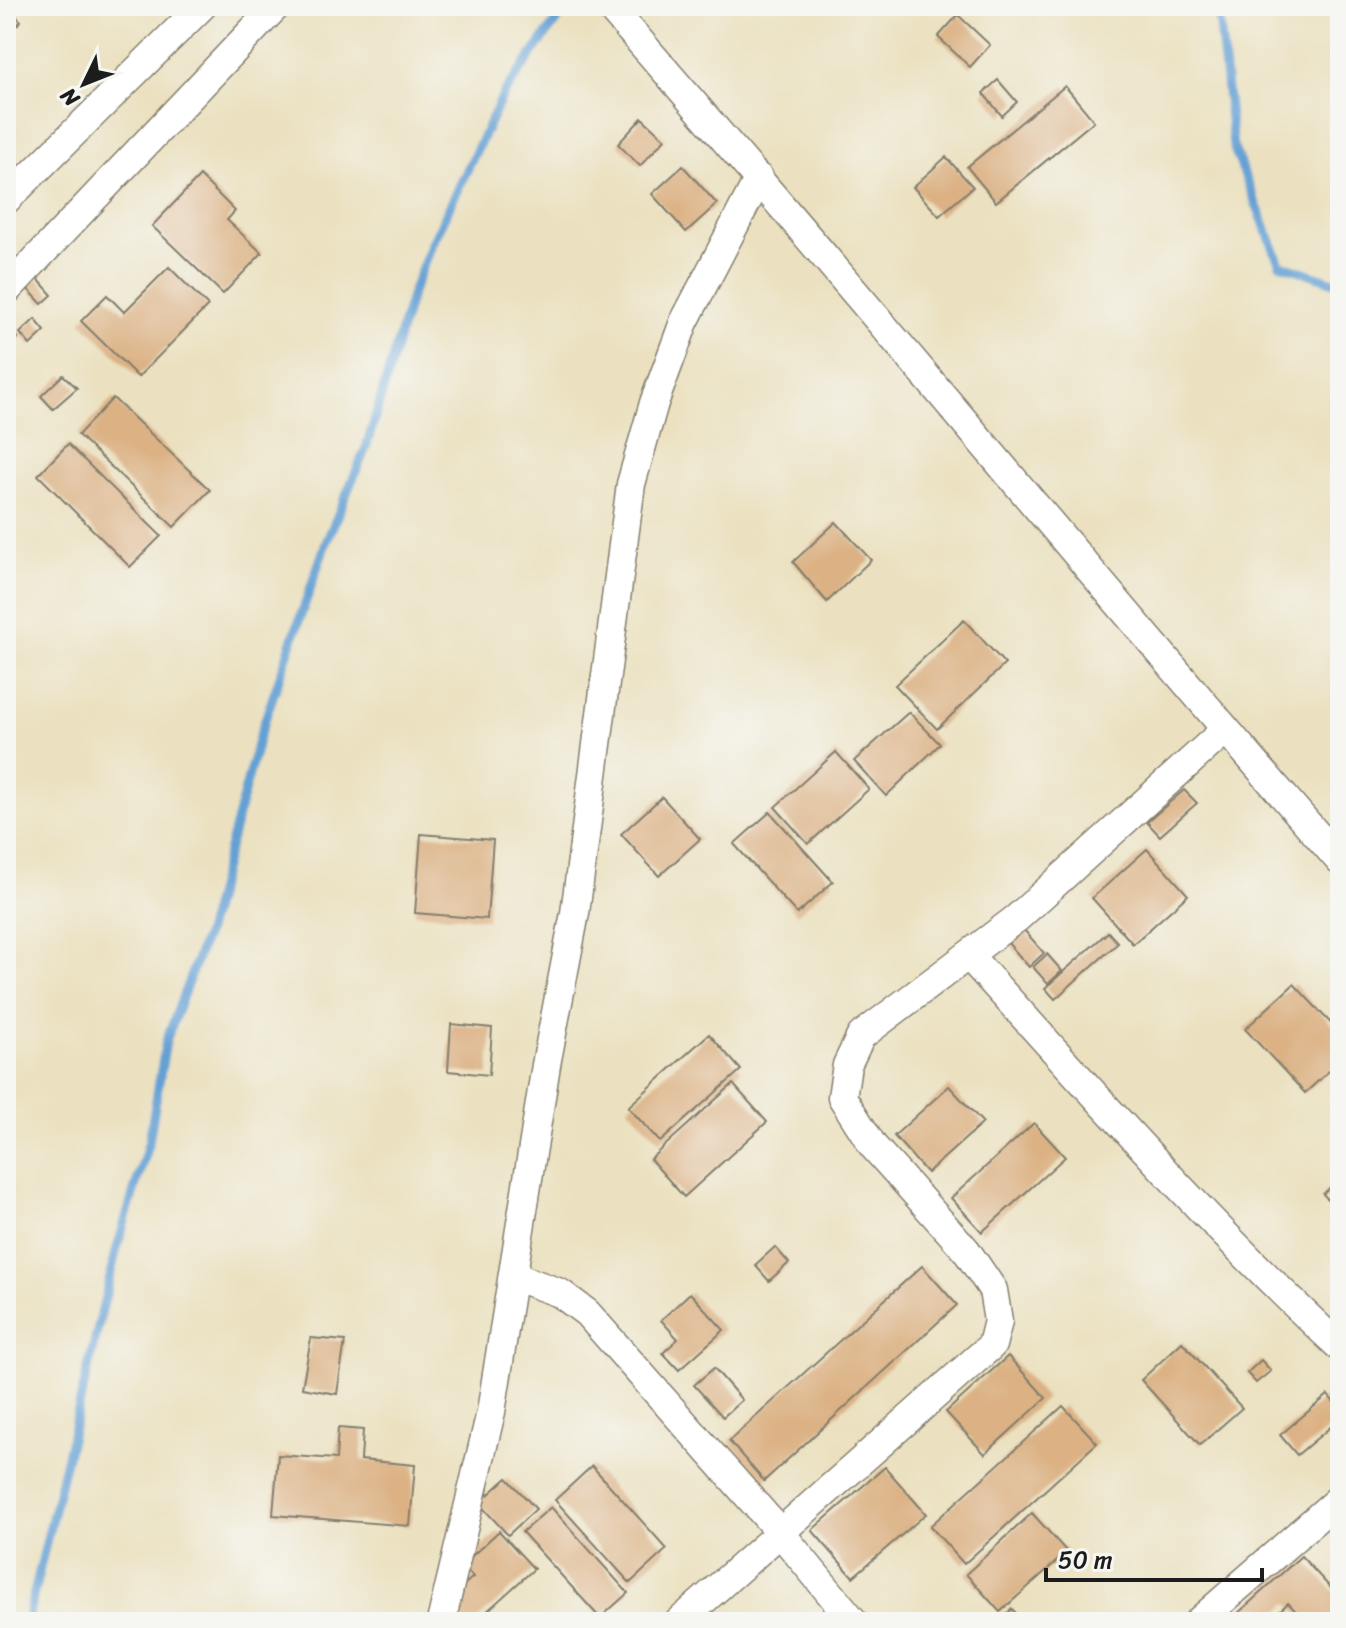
<svg xmlns="http://www.w3.org/2000/svg" width="1346" height="1628" font-family="Sriracha,sans-serif">
	<rect width="100%" height="100%" fill="#f6f6f2"/>
	<filter id="ink" filterUnits="userSpaceOnUse"><feTurbulence type="fractalNoise" baseFrequency=".0125" numOctaves="2"/><feDisplacementMap in="SourceGraphic" scale="16" xChannelSelector="R" yChannelSelector="G"/><feConvolveMatrix kernelMatrix="1 2 1 2 8 2 1 2 1" color-interpolation-filters="sRGB"/></filter>
	<filter id="wash" filterUnits="userSpaceOnUse"><feTurbulence type="fractalNoise" baseFrequency=".006" numOctaves="4" result="noise"/><feDisplacementMap in="SourceGraphic" scale="32" xChannelSelector="R" yChannelSelector="G"/><feGaussianBlur stdDeviation="1.8" result="paint"/><feColorMatrix in="noise" values="0 0 0 0 0 0 0 0 0 0 0 0 0 0 0 0 0 1.4 0 .05"/><feComposite in="paint" operator="in"/></filter>
	<g filter="url(#wash)">
		<rect width="100%" height="100%" fill="#ebe1c0"/>
		<g fill="none" stroke-linecap="round" stroke-linejoin="round">
			<g stroke="#64a0d4" stroke-width="9">
				<path d="M1218,6l15,140 47,118 60,20"/>
				<path d="M27,1622l90,-374 32,-107 17,-100 40,-107 53,-197 68,-197 39,-92 46,-155 20,-50 71,-148 64,-89"/>
			</g>
		</g>
		<g id="blocks">
			<g fill="#dcb285">
				<path d="M6,6l15,15 -15,15z"/>
				<path d="M958,15l32,30 -20,22 -32,-30z"/>
				<path d="M998,80l19,22 -15,14 -19,-23z"/>
				<path d="M1065,86l29,35 -98,81 -29,-35z"/>
				<path d="M642,118l23,21 -25,27 -22,-22z"/>
				<path d="M946,157l27,30 -34,29 -26,-29z"/>
				<path d="M683,166l34,38 -31,28 -34,-38z"/>
				<path d="M200,176l35,35 -8,9 35,33 -39,41 -71,-68z"/>
				<path d="M169,267l39,39 -70,71 -57,-56 26,-26 17,17z"/>
				<path d="M37,278l15,17 -10,9 -15,-16z"/>
				<path d="M35,319l10,12 -15,14 -10,-12z"/>
				<path d="M6,326l12,12 -12,12z"/>
				<path d="M63,375l14,13 -24,21 -12,-13z"/>
				<path d="M113,398l97,92 -36,37 -96,-92z"/>
				<path d="M68,444l93,92 -31,31 -92,-92z"/>
				<path d="M836,522l35,38 -44,42 -34,-40z"/>
				<path d="M964,620l41,44 -68,65 -42,-44z"/>
				<path d="M909,712l31,32 -54,52 -32,-35z"/>
				<path d="M836,752l33,37 -61,55 -33,-37z"/>
				<path d="M1184,790l13,13 -37,33 -13,-14z"/>
				<path d="M662,797l38,42 -41,37 -38,-42z"/>
				<path d="M770,812l63,70 -36,32 -63,-70z"/>
				<path d="M421,834l72,6 -6,79 -72,-6z"/>
				<path d="M1147,849l41,46 -55,49 -41,-46z"/>
				<path d="M1017,922l27,31 -15,14 -28,-32z"/>
				<path d="M1108,932l10,11 -63,56 -10,-11z"/>
				<path d="M1047,954l15,17 -14,13 -15,-17z"/>
				<path d="M1294,984l46,49v28l-35,32 -60,-64z"/>
				<path d="M451,1024l41,4 -3,47 -41,-4z"/>
				<path d="M709,1034l32,36 -81,72 -32,-35z"/>
				<path d="M733,1084l34,38 -83,75 -34,-38z"/>
				<path d="M949,1086l34,37 -56,50 -33,-37z"/>
				<path d="M1034,1123l31,34 -83,75 -31,-34z"/>
				<path d="M1340,1179v34l-17,-19z"/>
				<path d="M775,1247l14,16 -20,18 -14,-16z"/>
				<path d="M922,1266l35,39 -193,176 -35,-40z"/>
				<path d="M690,1293l34,37 -45,40 -16,-17 15,-14 -17,-19z"/>
				<path d="M311,1338l34,3 -8,53 -35,-6z"/>
				<path d="M1182,1342l60,66 -42,37 -59,-65z"/>
				<path d="M1008,1356l38,42 -61,56 -39,-42z"/>
				<path d="M1261,1360l10,11 -15,12 -9,-10z"/>
				<path d="M714,1368l28,32 -19,17 -29,-32z"/>
				<path d="M1328,1395l12,15v9l-43,36 -17,-20z"/>
				<path d="M1063,1406l34,37 -133,121 -34,-38z"/>
				<path d="M338,1428l25,2 -2,30 54,5 -5,61 -137,-11 5,-60 58,4z"/>
				<path d="M592,1466l75,83 -37,34 -75,-83z"/>
				<path d="M885,1467l41,47 -73,63 -41,-47z"/>
				<path d="M507,1478l29,31 -28,26 -37,-40 10,-8 7,8z"/>
				<path d="M551,1507l77,86 -28,25 -78,-86z"/>
				<path d="M1032,1513l35,39 -67,60 -34,-38z"/>
				<path d="M499,1531l35,38 -59,53h-10l-19,-21 27,-24 -11,-12z"/>
				<path d="M1301,1556l39,42v24h-34l-18,-19 -20,19h-25l-7,-7z"/>
				<path d="M1012,1609l12,13h-26z"/>
			</g>
		</g>
	</g>
	<g filter="url(#ink)">
		<use href="#blocks" fill-opacity="0" stroke="#847e6e" stroke-width="2"/>
		<g fill="none" stroke-linecap="round" stroke-linejoin="round">
			<g stroke="#847e6e" stroke-width="31">
				<g id="minor">
					<path d="M609,6c247,282 484,573 731,855"/>
					<path d="M6,200l196,-194"/>
					<path d="M6,291l270,-285"/>
					<path d="M969,956c121,133 239,269 371,391"/>
					<path d="M513,1276l47,17 27,20 192,218 75,91"/>
					<path d="M441,1622l50,-210 55,-347 29,-152 56,-429 23,-81 30,-81 75,-144"/>
					<path d="M679,1622l313,-277 6,-24 -5,-31 -27,-40 -93,-104 -31,-49 5,-32 14,-29 156,-118 208,-188"/>
					<path d="M1198,1622l142,-124"/>
				</g>
			</g>
			<use href="#minor" stroke="#fff" stroke-width="28"/>
		</g>
	</g>
	<rect width="1346" height="1628" fill="none" stroke="#f6f6f2" stroke-width="32"/>
	<g transform="translate(84 84) rotate(227)" stroke="#f6f6f2" stroke-width="6" paint-order="stroke">
	<path d="M0-6L14 30L0 20L-14 30Z" fill="#1c1c1c"/>
	<text y="-12" font-size="22" font-weight="bold" text-anchor="middle" fill="#1c1c1c">N</text>
	</g>
	<path d="M1046 1568v12h216v-12" fill="none" stroke="#1c1c1c" stroke-width="4"/>
	<text x="1058" y="1568" font-size="24" fill="#1c1c1c" stroke="#f6f6f2" stroke-width="6" paint-order="stroke">50 m</text>
</svg>
